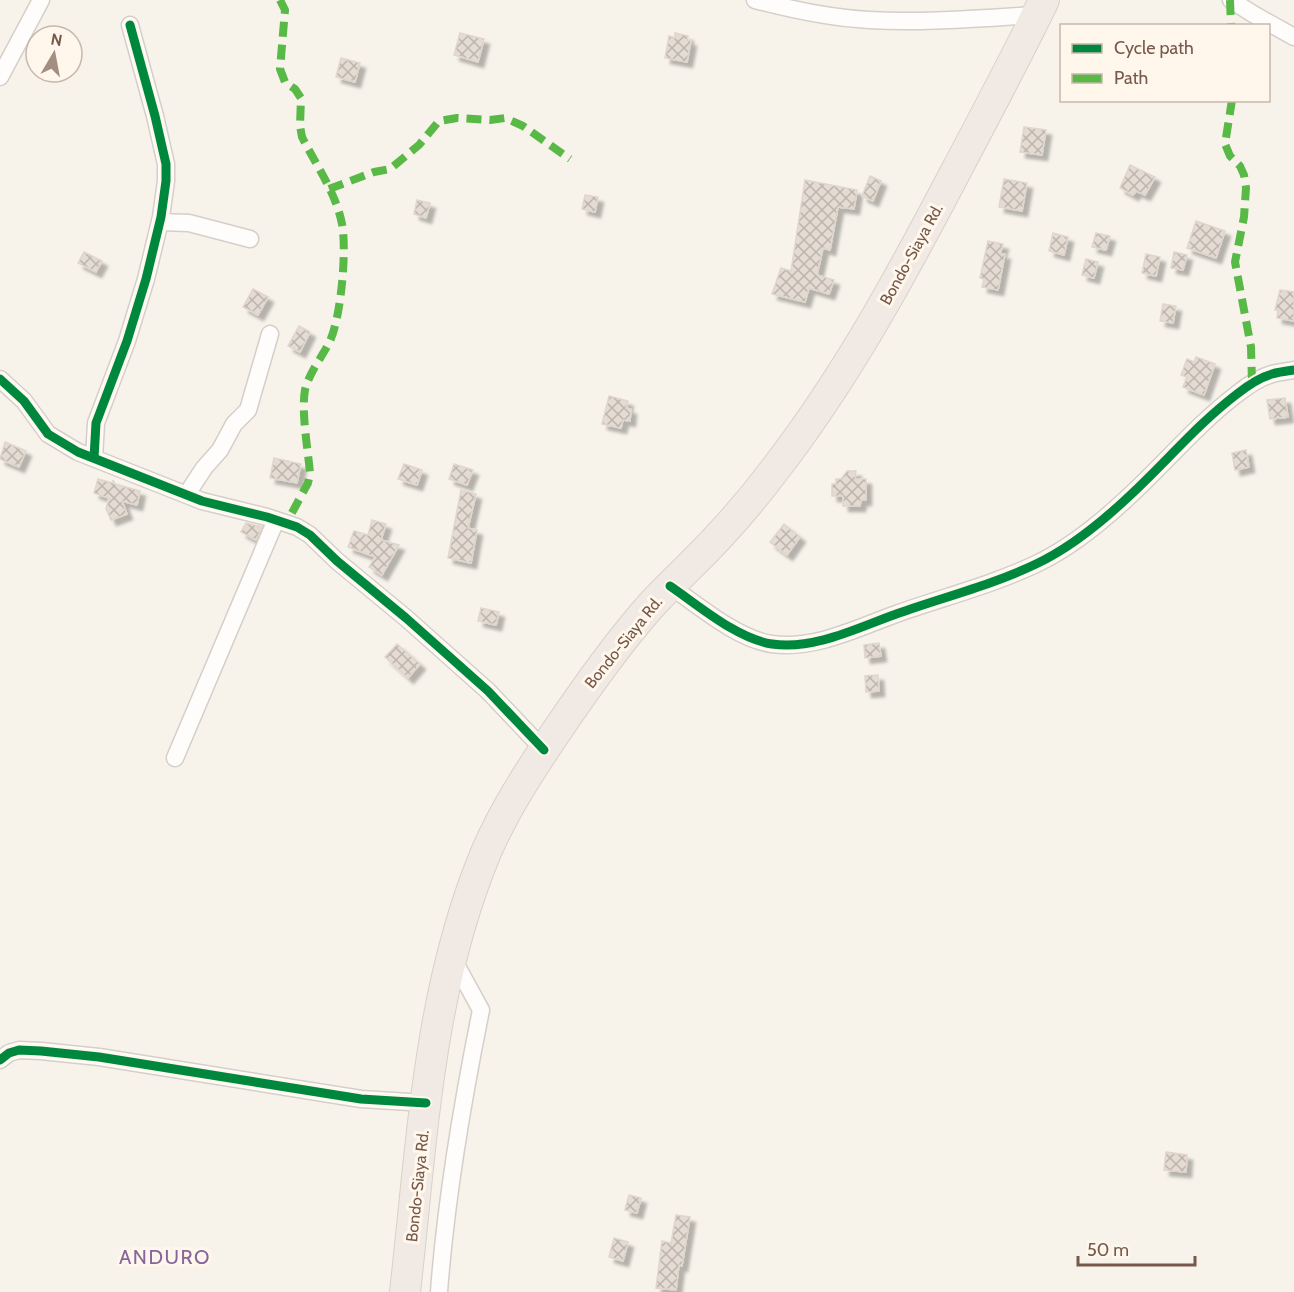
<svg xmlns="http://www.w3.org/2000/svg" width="1294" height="1292" font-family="Cabin,sans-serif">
	<defs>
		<pattern id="building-cross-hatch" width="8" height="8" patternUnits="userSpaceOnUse" patternTransform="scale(1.5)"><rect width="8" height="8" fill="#e4dbd3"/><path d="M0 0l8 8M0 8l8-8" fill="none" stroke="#bdb5ad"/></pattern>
		<filter id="shadow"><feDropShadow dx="5.5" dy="5.5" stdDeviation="1.5" flood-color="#0004"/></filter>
	</defs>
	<rect width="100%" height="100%" fill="#f7f3eb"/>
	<g fill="url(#building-cross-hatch)" stroke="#e0d6cd" stroke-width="1.5" filter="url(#shadow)">
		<path d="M460,33l24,6 -6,23 -24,-7z"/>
		<path d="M675,33l13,3 -1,4 4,1 -4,21 -22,-4 4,-22 6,2z"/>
		<path d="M341,58l19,5 -5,19 -19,-5z"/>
		<path d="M1024,127l22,3 -4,25 -22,-3z"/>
		<path d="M1130,165l25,12 -10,18 -9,-4 -3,4 -13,-7z"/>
		<path d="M870,176l11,5 -8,20 -11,-5z"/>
		<path d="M1004,179l23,4 -5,28 -23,-4z"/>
		<path d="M805,180l52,10 -3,19 -16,-2 -8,43 -7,-2 -6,27 17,5 -5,14 -20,-6 -4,14 -33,-8 9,-26 10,3z"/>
		<path d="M585,195l13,2 -3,15 -13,-3z"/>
		<path d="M417,200l13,3 -4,15 -12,-4z"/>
		<path d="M1196,221l29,10 -9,27 -29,-10z"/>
		<path d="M1053,233l15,4 -4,18 -15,-4z"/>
		<path d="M1096,233l14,3 -4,14 -14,-3z"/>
		<path d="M988,241l15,3 -3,10h5l-7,36 -16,-3 2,-8 -4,-1z"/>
		<path d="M84,252l18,9 -6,11 -18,-9z"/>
		<path d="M1174,252l13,3 -4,15 -12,-2z"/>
		<path d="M1146,254l14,3 -4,19 -14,-3z"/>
		<path d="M1086,259l12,3 -4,16 -12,-3z"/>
		<path d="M253,289l15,8 -10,18 -15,-8z"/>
		<path d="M1280,290l14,2v29l-17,-3 1,-8h-3z"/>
		<path d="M1163,304l13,2 -3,17 -13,-2z"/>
		<path d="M299,326l11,6 -10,20 -12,-6z"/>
		<path d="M1196,357l19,7 -11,31 -21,-8 4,-10 -6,-2 6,-16 7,3z"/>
		<path d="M609,396l19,5 -2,7 5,1 -1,12 -7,-1 -2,8 -19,-4z"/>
		<path d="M1285,398l3,19 -18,2 -3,-19z"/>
		<path d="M5,442l21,9 -7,16 -19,-8z"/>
		<path d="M1246,450l3,17 -14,3 -3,-17z"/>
		<path d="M274,458l27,6 -4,19 -27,-5z"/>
		<path d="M404,464l18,6 -5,15 -19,-6z"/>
		<path d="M454,464l19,6 -6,15 -18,-6z"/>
		<path d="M847,471h9l-1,8h11v21h-5l-1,6h-17v-10h-11v-12h4v-5h5z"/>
		<path d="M98,479l15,4v-3l2,4 25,7 -3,14 -15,-4 5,13 -16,6 -5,-11 3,-11 -15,-5z"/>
		<path d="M461,490l15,4 -8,34 9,2 -6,33 -23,-5z"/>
		<path d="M372,520l14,4 -5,16 18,5 -17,30 -13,-8 6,-10 -27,-10 6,-16 14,4z"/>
		<path d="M246,523l16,4 -6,13 -15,-8z"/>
		<path d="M784,524l16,13 -13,18 -17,-13z"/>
		<path d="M481,608l18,4 -3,13 -18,-4z"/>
		<path d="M879,643l2,13 -16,2 -1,-13z"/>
		<path d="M397,644l23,20 -12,14 -23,-21z"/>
		<path d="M878,675l1,16 -13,1 -1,-16z"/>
		<path d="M1166,1152l21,3 -1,17 -22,-2z"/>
		<path d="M629,1195l12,3 -4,15 -12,-3z"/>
		<path d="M676,1215l14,2 -8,49 -3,-1 -3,25 -20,-2 6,-47 9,2z"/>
		<path d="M614,1238l14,4 -5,19 -14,-4z"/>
	</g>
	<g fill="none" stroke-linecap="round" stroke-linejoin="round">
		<g stroke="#d6cec8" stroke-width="19">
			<g id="street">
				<path d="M755,0c38,10 76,18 114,20 56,3 112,-2 167,-5"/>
				<path d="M1231,0l22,14 41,23"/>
				<path d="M0,77l41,-77"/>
				<path d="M160,222l29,1 61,16"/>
				<path d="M0,379l24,22 24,33 30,18 124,49 65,16 30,10 13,8 27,26 69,57 82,73 56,59"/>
				<path d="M94,458l2,-35 31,-82 19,-62 15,-62 5,-36v-17l-11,-48 -25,-91"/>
				<path d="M187,494l17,-26 16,-18 14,-26 14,-14 22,-76"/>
				<path d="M670,586c28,19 67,53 102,58 44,6 87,-17 127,-31 45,-16 93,-28 137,-49 32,-15 62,-39 88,-63 39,-35 71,-75 113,-107 10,-8 21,-16 35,-20 7,-2 15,-3 22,-4"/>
				<path d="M175,758l101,-238"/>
				<path d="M0,1060l9,-7 10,-3 22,1 58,6 262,42 65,4"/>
				<path d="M439,1292c7,-95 23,-188 42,-282l-28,-51"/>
			</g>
		</g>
		<g stroke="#d8d0c9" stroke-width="32">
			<path id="highway" d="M405,1292c17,-148 23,-303 82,-442 18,-41 42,-78 67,-115 29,-43 59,-86 93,-125 13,-15 27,-28 41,-42 32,-31 61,-64 88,-100 71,-92 126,-194 180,-297 30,-57 60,-113 88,-171"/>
		</g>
		<use href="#street" stroke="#fefdfc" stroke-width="16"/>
		<use href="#highway" stroke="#f1e9e4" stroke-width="30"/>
		<g stroke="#58b947" stroke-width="8" stroke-dasharray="15 8" stroke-linecap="butt">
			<path d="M280,0l5,10 -5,59 5,13 10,7 6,9 -1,28 2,11c14,28 34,56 40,87 5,26 -1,93 -12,117 -8,16 -21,32 -25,49 -4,21 3,60 5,83l-2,10 -22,41"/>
			<path d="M1230,0l1,26"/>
			<path d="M1232,100l-7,44 5,12 10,10 4,9 2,13 -2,29 -9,45 16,85 1,36"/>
			<path d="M329,189l45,-17 16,-3 29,-24 20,-24 18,-3 33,2 15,-2 18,8 47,33"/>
		</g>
		<g stroke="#fff7ec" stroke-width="13">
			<g id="cycleway">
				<path d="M0,379l24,22 24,33 30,18 124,49 65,16 30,10 13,8 27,26 69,57 82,73 56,59"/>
				<path d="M94,458l2,-35 31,-82 19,-62 15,-62 5,-36v-17l-11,-48 -25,-91"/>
				<path d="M670,586c28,19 67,53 102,58 44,6 87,-17 127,-31 45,-16 93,-28 137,-49 32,-15 62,-39 88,-63 39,-35 71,-75 113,-107 10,-8 21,-16 35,-20 7,-2 15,-3 22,-4"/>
				<path d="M0,1060l9,-7 10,-3 22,1 58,6 262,42 65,4"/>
			</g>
		</g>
		<use href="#cycleway" stroke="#00873e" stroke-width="9"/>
	</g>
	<g text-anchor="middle" stroke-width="6" stroke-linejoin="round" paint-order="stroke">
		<g font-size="16" fill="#76594a" stroke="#fff7ec">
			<text transform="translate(911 254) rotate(-61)" y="6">Bondo-Siaya Rd.</text>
			<text transform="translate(623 642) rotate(-51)" y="6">Bondo-Siaya Rd.</text>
			<text transform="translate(417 1186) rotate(-84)" y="6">Bondo-Siaya Rd.</text>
		</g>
		<g font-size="20" letter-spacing="1.5" fill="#88659a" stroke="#fff7ec">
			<text x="165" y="1264">ANDURO</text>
		</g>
	</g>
	<rect x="1060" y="24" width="210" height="78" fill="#fff7ec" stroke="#c8b8ab" stroke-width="1.5"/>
	<rect x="1072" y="44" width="30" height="9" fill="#00873e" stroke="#c8b8ab" stroke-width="1.5"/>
	<text x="1114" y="54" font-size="18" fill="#76594a">Cycle path</text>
	<rect x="1072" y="74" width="30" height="9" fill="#58b947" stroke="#c8b8ab" stroke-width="1.5"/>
	<text x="1114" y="84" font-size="18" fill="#76594a">Path</text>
	<g transform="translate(54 54) rotate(10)"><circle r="28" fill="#fff7ec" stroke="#c8b8ab" stroke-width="1.5"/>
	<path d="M0-4.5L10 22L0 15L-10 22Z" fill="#a38f82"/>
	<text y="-9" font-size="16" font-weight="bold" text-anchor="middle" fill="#76594a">N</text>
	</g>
	<path d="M1078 1256v9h117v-9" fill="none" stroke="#76594a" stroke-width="3"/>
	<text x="1087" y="1256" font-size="18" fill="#76594a" stroke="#fff7ec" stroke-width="4.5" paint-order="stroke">50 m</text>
</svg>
